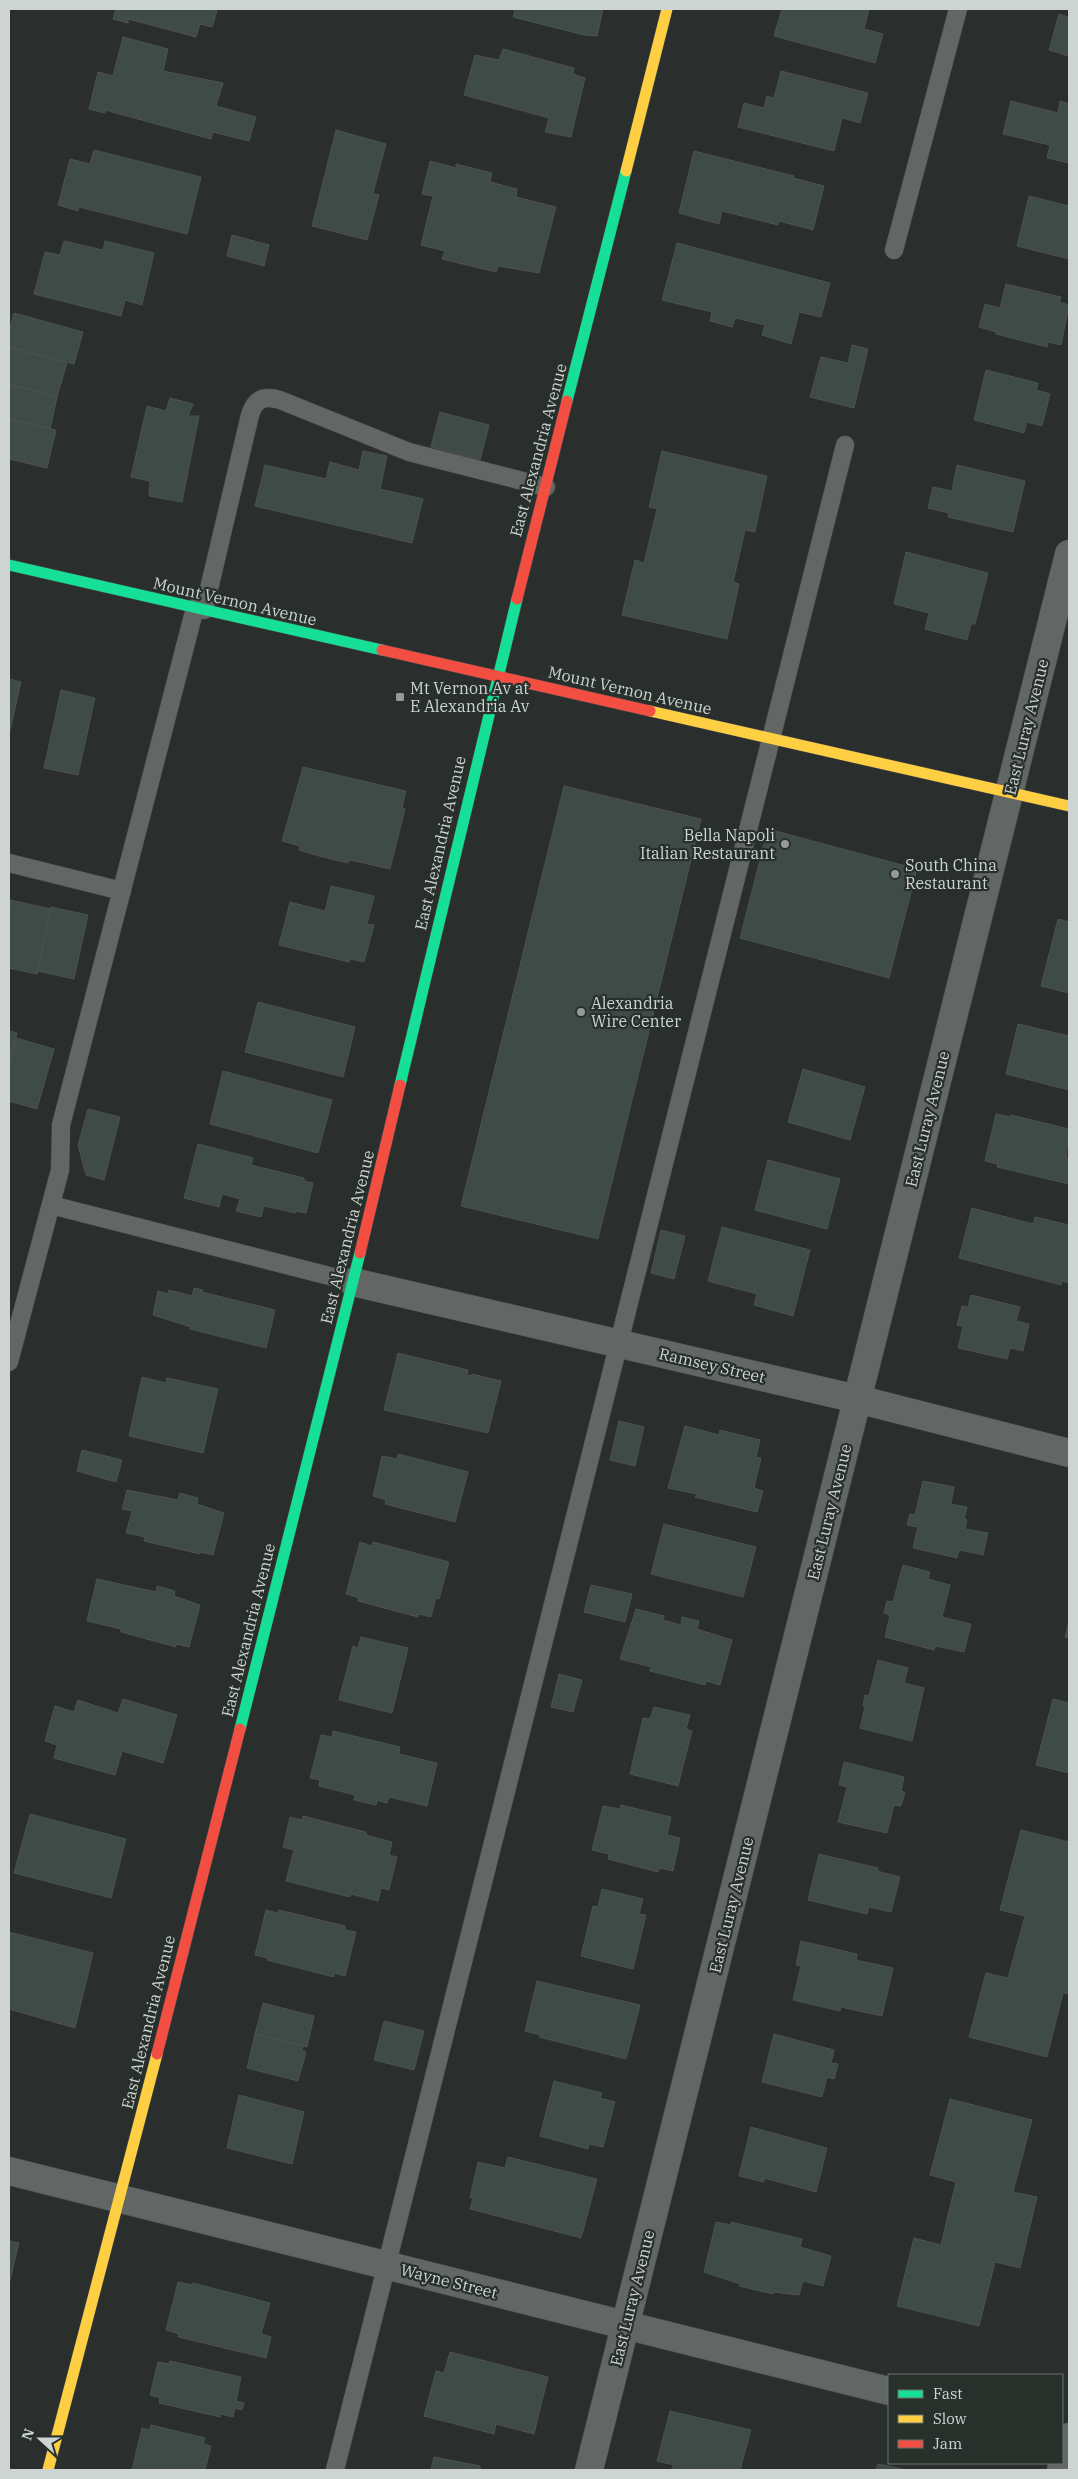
<svg xmlns="http://www.w3.org/2000/svg" width="1078" height="2479" font-family="'IBM Plex Serif',serif">
	<rect width="100%" height="100%" fill="#2a2e2c"/>
	<g fill="#3e4b46" stroke="#4d524f">
		<path d="M116,9h93l8,2 -5,16 -12,-3 -4,13 -68,-18v4l-15,-4z"/>
		<path d="M510,9h93l-6,27 -13,-1 -71,-18 2,-7z"/>
		<path d="M782,9h87l-5,20 19,5 -8,29 -101,-27z"/>
		<path d="M1059,14l10,3v39l-20,-6z"/>
		<path d="M123,37l45,12 -5,22 60,12 -7,23 40,11 -7,24 -36,-9 -2,7 -106,-29v3l-16,-4 9,-37 15,4z"/>
		<path d="M503,49l71,19 -1,6 12,4 -14,59 -26,-5 4,-14 -85,-23 11,-40 24,5z"/>
		<path d="M781,71l87,22 -8,30 -18,-5 -8,33 -96,-24 6,-24 20,5 3,-12 7,2z"/>
		<path d="M1011,101l47,12 2,-12 9,3v59l-22,-5 3,-13 -47,-11z"/>
		<path d="M336,130l50,14 -13,49 6,2 -12,45 -55,-14z"/>
		<path d="M94,150l107,27 -14,57 -108,-27 -1,4 -20,-6 12,-46 20,5z"/>
		<path d="M694,151l100,25 -1,2 31,8 -11,44 -34,-9 -1,4 -56,-14 -3,13 -40,-11z"/>
		<path d="M430,161l26,7v-4l36,9 -2,9 27,7 -1,8 40,10 -17,66 -41,-7 -2,6 -54,-13 3,-8 -24,-6 12,-49 -11,-2z"/>
		<path d="M1029,196l40,10v53l-52,-13z"/>
		<path d="M232,235l37,10 -5,21 -37,-10z"/>
		<path d="M64,241l39,9 2,-9 49,12 -12,52 -17,-5 -4,16 -87,-22 11,-42 15,3z"/>
		<path d="M677,243l153,40 -9,34 -22,-5 -8,32 -29,-9 3,-10 -30,-7 -3,9 -22,-6 2,-9 -50,-12z"/>
		<path d="M1006,284l55,13 -2,5 10,3 -8,40 -13,-3 -1,5 -51,-13v-2l-17,-5 6,-23 15,4z"/>
		<path d="M14,313l69,19 -9,32 -65,-17v-15z"/>
		<path d="M852,345l16,4 -14,59 -44,-11 11,-40 27,6z"/>
		<path d="M9,347l58,16 -10,34 -48,-13z"/>
		<path d="M986,370l52,13 -2,7 14,4 -8,32 -15,-4 -3,11 -50,-13z"/>
		<path d="M9,384l48,13 -7,32 -41,-10z"/>
		<path d="M170,398l23,6 -5,12h11l-17,86 -33,-6 1,-15 -19,-4 16,-71 19,5z"/>
		<path d="M440,412l49,13 -9,35 -49,-13z"/>
		<path d="M9,419l47,11 -9,38 -38,-9z"/>
		<path d="M363,451l24,5 -7,33 43,10 -11,44 -157,-37 10,-41 61,14 4,-17 29,8z"/>
		<path d="M662,451l105,25 -12,56 -10,-2 -12,52 6,2 -12,55 -105,-24 13,-55 9,3 13,-54 -8,-2z"/>
		<path d="M957,465l68,16 -12,51 -65,-15 1,-4 -21,-5 5,-21 19,4z"/>
		<path d="M906,552l82,21 -13,51h-4l-4,16 -42,-11 4,-16 -35,-9z"/>
		<path d="M9,679l12,3 -12,53z"/>
		<path d="M61,690l34,8 -17,77 -34,-7z"/>
		<path d="M303,767l103,24 -4,17 3,1 -15,60 -40,-9 -2,3 -29,-7 -20,-6 1,-4 -18,-5z"/>
		<path d="M564,786l137,33 -103,420 -137,-33z"/>
		<path d="M768,829l149,40 -28,109 -149,-40z"/>
		<path d="M331,886l43,10 -7,28 7,1 -10,37 -14,-3 -1,3 -70,-17 11,-43 35,9z"/>
		<path d="M10,900l41,9 -14,65 -28,-6z"/>
		<path d="M51,907l37,8 -14,64 -36,-8z"/>
		<path d="M1058,919l11,3v71l-28,-7z"/>
		<path d="M258,1002l97,25 -12,50 -98,-25z"/>
		<path d="M1018,1024l51,12v54l-63,-16z"/>
		<path d="M9,1031l8,2 -8,31z"/>
		<path d="M16,1038l38,11 -17,60 -28,-8v-37z"/>
		<path d="M803,1069l62,18 -15,53 -62,-18z"/>
		<path d="M223,1071l109,29 -14,53 -108,-29z"/>
		<path d="M88,1109l32,8 -16,63 -18,-5 -8,-30z"/>
		<path d="M996,1114l14,3 1,-2 58,14 -3,29h3v26l-72,-17 1,-3 -13,-3z"/>
		<path d="M198,1144l55,14 -2,7 53,13v3l9,2 -7,30 -10,-2 -1,2 -31,-7 -3,11 -25,-6 4,-12 -18,-5 -3,13 -35,-9z"/>
		<path d="M768,1160l72,19 -13,50 -72,-19z"/>
		<path d="M972,1208l61,16 2,-7 34,8v58l-7,-2 -1,4 -102,-27z"/>
		<path d="M722,1227l88,23 -17,66 -39,-11 3,-11 -49,-13z"/>
		<path d="M661,1230l24,6 -11,43 -23,-6z"/>
		<path d="M194,1288l9,2 -1,2 73,18 -9,38 -76,-19 1,-2 -38,-12 5,-24 10,3 1,-4 23,6z"/>
		<path d="M971,1295l49,12 -4,14 13,3 -6,27 -13,-3 -3,11 -49,-11 5,-21 -6,-2 5,-19 6,1z"/>
		<path d="M398,1353l70,17 -1,5 5,1v-2l29,7 -13,52 -104,-23z"/>
		<path d="M142,1377l24,6 1,-5 51,11 -15,64 -74,-17z"/>
		<path d="M619,1421l25,6 -9,39 -25,-6z"/>
		<path d="M685,1426l34,9 1,-5 40,10 -4,17 5,1 -7,30 9,3 -6,21 -62,-15 2,-3 -29,-6z"/>
		<path d="M82,1450l40,10 -6,22 -39,-11z"/>
		<path d="M398,1454l70,18 -13,50 -70,-18 1,-4 -13,-4 9,-40 15,3z"/>
		<path d="M923,1481l31,6 -3,17 16,3 -3,12 3,1 -2,9 23,4 -5,22 -24,-5 -2,8 -44,-10 5,-21 -11,-2 3,-11 5,1z"/>
		<path d="M127,1490l51,10 2,-7 18,5 -1,6 27,9 -11,42 -13,-3v2l-56,-13 1,-4 -19,-4 6,-22 -10,-2z"/>
		<path d="M664,1524l92,23 -13,50 -92,-23z"/>
		<path d="M360,1542l12,4 1,-4 76,20 -10,37 -3,-1 -5,19 -12,-3 -1,3 -60,-16 1,-3 -13,-4z"/>
		<path d="M903,1565l27,7 -2,7 22,6 -8,32 29,7 -7,28 -29,-6 -1,4 -49,-13 5,-22 -6,-2 3,-12 6,1z"/>
		<path d="M97,1579l59,13 1,-6 18,5 -1,5 26,9 -11,42 -13,-3v3l-55,-15v-3l-34,-8z"/>
		<path d="M591,1585l41,9 -7,28 -41,-10z"/>
		<path d="M636,1609l28,7 -1,4 18,5 1,-8 17,4 -2,8 35,11 -12,45 -14,-4 -1,4 -55,-14 1,-4 -31,-8z"/>
		<path d="M1069,1621v17l-4,-1z"/>
		<path d="M361,1637l47,11 -16,65 -53,-13 14,-54 5,2z"/>
		<path d="M878,1660l30,8 -4,15 20,5 -12,53 -52,-13 5,-21 -2,-1 2,-11 4,1z"/>
		<path d="M559,1674l23,6 -9,32 -22,-5z"/>
		<path d="M123,1699l54,16 -14,48 -41,-12 -7,24 -61,-17 3,-13 -12,-4 10,-35 19,6 4,-12 40,13z"/>
		<path d="M1053,1699l16,4v70l-33,-8z"/>
		<path d="M654,1707l36,8 -4,14 6,2 -14,55 -48,-12 13,-56 7,1z"/>
		<path d="M333,1731l67,16 -1,7 38,9 -10,43 -38,-9 -2,6 -10,-3 -1,5 -22,-5 1,-5 -36,-9 1,-6 -10,-2 11,-43 11,2z"/>
		<path d="M844,1762l60,15 -3,14 4,1 -4,14 -7,-1 -7,28 -49,-11 9,-35 -8,-2z"/>
		<path d="M621,1805l50,12 -4,18 13,3 -7,33 -14,-3 -1,4 -50,-13 1,-5 -17,-4 11,-44 17,3z"/>
		<path d="M30,1814l96,25 -15,59 -97,-25z"/>
		<path d="M303,1816l63,16v3l26,7 -3,13 8,2 -8,33 -8,-2 -3,13 -27,-7 -1,3 -64,-16 8,-31 -11,-3 7,-30 12,3z"/>
		<path d="M1021,1830l48,12v152l-6,-1 -16,64 -78,-20 17,-64 22,5 17,-62 -25,-6z"/>
		<path d="M819,1854l59,14 -1,3 23,6 -9,35 -22,-5 -2,7 -59,-14z"/>
		<path d="M602,1889l41,10 -4,15 7,1 -13,54 -52,-13 12,-50 5,1z"/>
		<path d="M266,1910l12,3 1,-3 66,16v4l11,2 -11,44 -11,-3v4l-67,-17 1,-2 -13,-3z"/>
		<path d="M9,1932l84,21 -18,75 -66,-19z"/>
		<path d="M801,1941l56,13 -1,6 37,8 -11,48 -41,-9 -1,4 -47,-11 8,-34 -5,-1z"/>
		<path d="M537,1981l103,24 -14,54 -87,-22 1,-2 -15,-4z"/>
		<path d="M263,2003l51,13 -7,31 -52,-13z"/>
		<path d="M384,2021l40,10 -10,39 -40,-10z"/>
		<path d="M255,2034l48,12 -1,4 4,2 -8,29 -51,-13z"/>
		<path d="M774,2034l60,16 -3,13 7,1 -4,15 -7,-2 -5,20 -60,-15z"/>
		<path d="M554,2081l48,12 -2,5 15,4 -12,45 -14,-3 -1,5 -48,-13z"/>
		<path d="M239,2095l65,17 -12,52 -65,-16z"/>
		<path d="M950,2099l82,21 -19,72 24,5 -17,71 -25,-6 -16,64 -82,-20 17,-68 27,7 15,-63 -26,-7z"/>
		<path d="M751,2127l76,21 -11,44 -52,-14v4l-25,-6z"/>
		<path d="M508,2157l89,22 -16,59 -111,-29 3,-11h-3l8,-36 27,6z"/>
		<path d="M716,2222l15,3v-3l71,17 -2,8 31,9 -8,30 -20,-5 -4,14 -26,-3v2l-34,-8 1,-2 -36,-12z"/>
		<path d="M9,2241l10,2 -10,41z"/>
		<path d="M178,2282l14,3 1,-2 77,20 -9,31 10,3 -5,21 -88,-21 1,-3 -13,-4z"/>
		<path d="M450,2352l98,25 -14,57 -38,-10 -2,10 -70,-18 12,-45 8,2z"/>
		<path d="M170,2361l71,16 -5,24 8,2 -2,7 -7,-2 -2,9 -12,-3 -1,3 -61,-14 1,-5 -10,-3 8,-33 11,2z"/>
		<path d="M670,2411l81,19 -11,40h-63l-5,-1 2,-4 -17,-4z"/>
		<path d="M151,2425l54,13 -2,6 8,2 -6,24h-73l10,-42 8,2z"/>
		<path d="M434,2457l46,9v3l5,1h-54z"/>
		<path d="M878,2464l28,6h-30z"/>
	</g>
	<g fill="none" stroke-linecap="round" stroke-linejoin="round">
		<g stroke="#474b4a" stroke-width="19">
			<g id="lane">
				<path d="M894,250l64,-241"/>
				<path d="M204,610l46,-195c5,-16 14,-20 30,-15l129,52 137,35"/>
				<path d="M9,863l113,28"/>
				<path d="M51,1205l302,77"/>
				<path d="M9,1362l51,-192 1,-45 134,-517"/>
				<path d="M335,2470l510,-2025"/>
			</g>
		</g>
		<g stroke="#474b4a" stroke-width="29">
			<g id="street">
				<path d="M353,1282l504,117 212,54"/>
				<path d="M9,2171l880,220"/>
				<path d="M589,2470l480,-1916"/>
				<path d="M1061,2470l8,-33"/>
			</g>
		</g>
		<g stroke="#474b4a" stroke-width="12">
			<g id="fast">
				<path d="M567,401l59,-230"/>
				<path d="M9,565l373,85"/>
				<path d="M400,1085l117,-486"/>
				<path d="M240,1729l120,-476"/>
			</g>
		</g>
		<g stroke="#474b4a" stroke-width="12">
			<g id="slow">
				<path d="M626,171l41,-162"/>
				<path d="M650,711l419,95"/>
				<path d="M48,2470l109,-416"/>
			</g>
		</g>
		<g stroke="#474b4a" stroke-width="12">
			<g id="jam">
				<path d="M517,599l50,-198"/>
				<path d="M382,650l268,61"/>
				<path d="M360,1253l40,-168"/>
				<path d="M157,2054l83,-325"/>
			</g>
		</g>
		<use href="#lane" stroke="#626664" stroke-width="18"/>
		<use href="#street" stroke="#626664" stroke-width="28"/>
		<use href="#fast" stroke="#16e098" stroke-width="11"/>
		<use href="#slow" stroke="#ffcf43" stroke-width="11"/>
		<use href="#jam" stroke="#f24e42" stroke-width="11"/>
	</g>
	<g fill="#959a97" stroke="#28302c" stroke-width="2">
		<rect x="395" y="692" width="10" height="10" rx="2.5"/>
		<circle cx="785" cy="844" r="5"/>
		<circle cx="895" cy="874" r="5"/>
		<circle cx="581" cy="1012" r="5"/>
	</g>
	<g text-anchor="middle" stroke-width="4.5" stroke-linejoin="round" paint-order="stroke">
		<g font-size="16" fill="#ced4d1" stroke="#28302c">
			<text transform="translate(538 450) rotate(-75)" y="6">East Alexandria Avenue</text>
			<text transform="translate(235 601) rotate(13)" y="6">Mount Vernon Avenue</text>
			<text transform="translate(630 690) rotate(13)" y="6">Mount Vernon Avenue</text>
			<text transform="translate(1026 727) rotate(-76)" y="6">East Luray Avenue</text>
			<text transform="translate(440 843) rotate(-77)" y="6">East Alexandria Avenue</text>
			<text transform="translate(927 1119) rotate(-76)" y="6">East Luray Avenue</text>
			<text transform="translate(347 1237) rotate(-76)" y="6">East Alexandria Avenue</text>
			<text transform="translate(712 1365) rotate(13)" y="6">Ramsey Street</text>
			<text transform="translate(829 1512) rotate(-76)" y="6">East Luray Avenue</text>
			<text transform="translate(248 1630) rotate(-76)" y="6">East Alexandria Avenue</text>
			<text transform="translate(731 1905) rotate(-76)" y="6">East Luray Avenue</text>
			<text transform="translate(148 2022) rotate(-76)" y="6">East Alexandria Avenue</text>
			<text transform="translate(449 2281) rotate(14)" y="6">Wayne Street</text>
			<text transform="translate(632 2298) rotate(-76)" y="6">East Luray Avenue</text>
		</g>
		<g font-size="16" fill="#ced4d1" stroke="#28302c" text-anchor="start">
			<text x="410" y="694">Mt Vernon Av at<tspan x="410" dy="18">E Alexandria Av</tspan></text>
			<text x="775" y="841" text-anchor="end">Bella Napoli<tspan x="775" dy="18">Italian Restaurant</tspan></text>
			<text x="905" y="871">South China<tspan x="905" dy="18">Restaurant</tspan></text>
			<text x="591" y="1009">Alexandria<tspan x="591" dy="18">Wire Center</tspan></text>
		</g>
	</g>
	<rect width="1078" height="2479" fill="none" stroke="#ced4d1" stroke-width="20"/>
	<rect x="888" y="2374" width="175" height="90" fill="#28302c" stroke="#6a726e"/>
	<rect x="898" y="2390" width="25" height="8" fill="#16e098" stroke="#6a726e"/>
	<text x="933" y="2399" font-size="15" fill="#ced4d1">Fast</text>
	<rect x="898" y="2415" width="25" height="8" fill="#ffcf43" stroke="#6a726e"/>
	<text x="933" y="2424" font-size="15" fill="#ced4d1">Slow</text>
	<rect x="898" y="2440" width="25" height="8" fill="#f24e42" stroke="#6a726e"/>
	<text x="933" y="2449" font-size="15" fill="#ced4d1">Jam</text>
	<g transform="translate(40 2439) rotate(291)" stroke="#28302c" stroke-width="4" paint-order="stroke">
	<path d="M0-4L9 19L0 12L-9 19Z" fill="#ced4d1"/>
	<text y="-8" font-size="14" font-weight="bold" text-anchor="middle" fill="#ced4d1">N</text>
	</g>
</svg>
